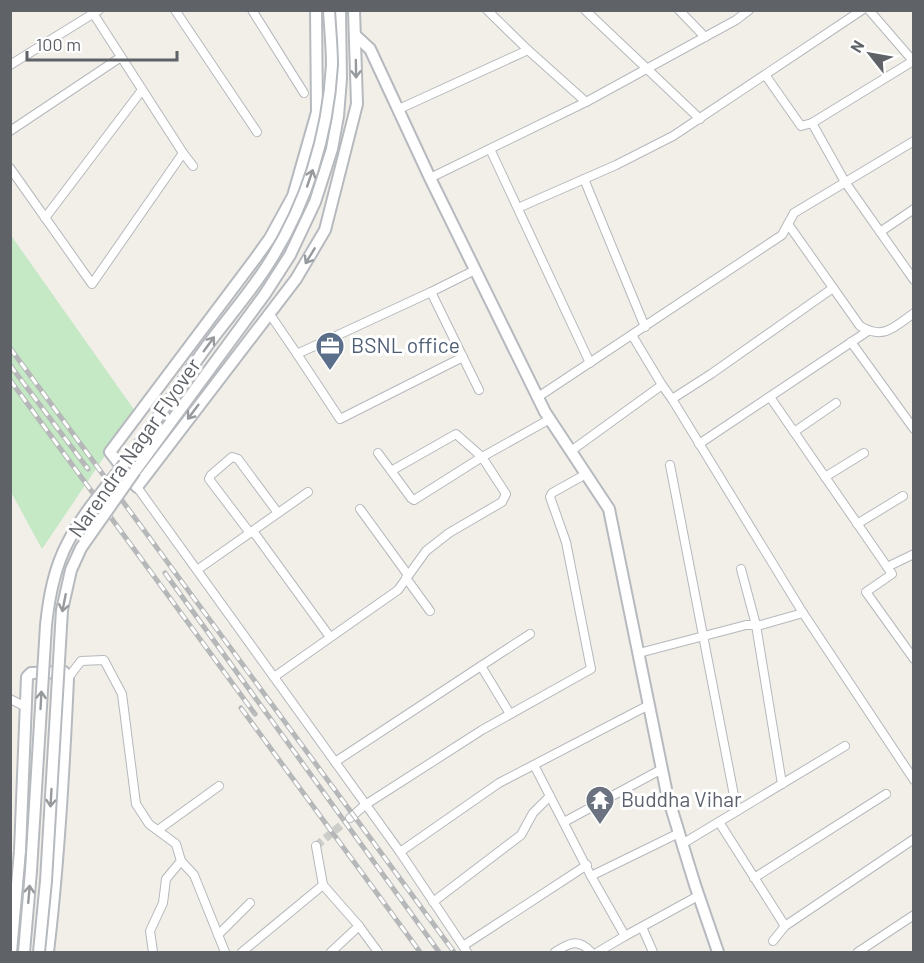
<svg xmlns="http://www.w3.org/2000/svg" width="924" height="963" font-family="Barlow,sans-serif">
	<rect width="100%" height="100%" fill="#f1efe8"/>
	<path fill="#c5e8c5" d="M10,234l125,177 -93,138 -31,-57z"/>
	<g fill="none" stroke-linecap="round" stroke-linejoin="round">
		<path stroke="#ccccc8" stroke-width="8" stroke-dasharray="8 4" stroke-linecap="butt" d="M316,846l34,-28"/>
		<g stroke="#b5b8bc" stroke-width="10">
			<g id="street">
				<path d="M91,10l92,143"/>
				<path d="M175,10l82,122"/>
				<path d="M252,10l52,83"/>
				<path d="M487,10l41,40 58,52 150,-82 13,-10"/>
				<path d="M585,10l115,109"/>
				<path d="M679,10l26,27"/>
				<path d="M869,10l45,52"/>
				<path d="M913,61l-101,62 33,59 69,98"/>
				<path d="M10,65l89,-55"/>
				<path d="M766,76l35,50 11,-3"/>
				<path d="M399,109l129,-59"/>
				<path d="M10,131l111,-74"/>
				<path d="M490,149l100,214"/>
				<path d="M10,168l82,116 91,-131 10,13"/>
				<path d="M430,178l156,-76"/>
				<path d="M584,179l61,148"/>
				<path d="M518,208l98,-43 57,-29 189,-126"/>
				<path d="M45,218l97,-128"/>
				<path d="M788,224l72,102c24,14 33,2 54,-13"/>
				<path d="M880,232l34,-23"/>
				<path d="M475,270l-44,22 48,98"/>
				<path d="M269,313l28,41 134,-62"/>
				<path d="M632,335l30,50"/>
				<path d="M851,342l63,87"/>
				<path d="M297,354l43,65 123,-62"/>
				<path d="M538,397l244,-162 12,-22 120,-72"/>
				<path d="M770,397l122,177 -26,18 48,67"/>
				<path d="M794,432l42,-29"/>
				<path d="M699,444l169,-113"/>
				<path d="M571,451l91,-66 10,14 39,-25 122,-86"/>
				<path d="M378,453l33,45 3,2 68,-43 -26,-23 -65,37"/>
				<path d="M670,465l67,346 -55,33"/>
				<path d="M825,477l39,-24"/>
				<path d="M137,487l263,365 99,-69 150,-78"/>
				<path d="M360,509l48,66"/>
				<path d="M857,524l46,-28"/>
				<path d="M253,531l77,106"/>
				<path d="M250,533l-41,-54 2,-4 21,-18 6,2 40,54"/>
				<path d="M887,567l27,-13"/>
				<path d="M741,569l15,56 26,159"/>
				<path d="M197,570l111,-78"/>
				<path d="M406,578l24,33"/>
				<path d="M803,613l111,167"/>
				<path d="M639,653l107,-28h15l42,-12 -131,-214"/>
				<path d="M481,666l49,-32"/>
				<path d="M274,677l124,-87 28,-39 23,-18 53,-31 4,-8 -24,-37 68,-38"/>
				<path d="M68,678l13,-17 23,-1 18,34 14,110 13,20 27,20 5,17 -15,18 -3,24 -13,28 3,21"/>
				<path d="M10,699l16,8"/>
				<path d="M335,762l146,-96 29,48"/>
				<path d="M534,765l57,111 34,60 73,-40"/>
				<path d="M737,811l108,-65"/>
				<path d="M350,818l15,-13 117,-75 109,-61 -25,-127 -16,-45 2,-4 34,-19"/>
				<path d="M564,822l98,-53"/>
				<path d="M719,822l66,104 129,-87"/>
				<path d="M158,830l61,-44"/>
				<path d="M316,846l7,39"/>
				<path d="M400,852l67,100"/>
				<path d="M181,861l13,14 31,77"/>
				<path d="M591,876l88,-43"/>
				<path d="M754,878l132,-84"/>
				<path d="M433,902l88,-67 12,-22 17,-17"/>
				<path d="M359,926l19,26"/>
				<path d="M642,927l11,25"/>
				<path d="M218,935l32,-32"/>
				<path d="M773,941l12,-15"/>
				<path d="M463,946l124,-81"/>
				<path d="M242,952l81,-67 36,41 -28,26"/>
				<path d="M555,952c14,-9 23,-14 36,0"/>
				<path d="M598,952l27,-16"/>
				<path d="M858,952l56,-37"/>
			</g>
		</g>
		<g stroke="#b6babf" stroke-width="14">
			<g id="secondary">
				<path d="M316,10l1,102 -24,84 -23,42 -15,21 -145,193 27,35 159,-208 29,-49 32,-126 -3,-94"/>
				<path d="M356,36l14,13 60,129 115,234 64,97 58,285 28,91 23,67"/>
				<path d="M135,471l130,-177 25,-39 25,-53 17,-53 6,-33 3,-37 -1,-69"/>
				<path d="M11,952l9,-101 7,-174 4,-4 33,-1 4,6c-4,91 -9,183 -20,274"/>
			</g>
		</g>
		<use href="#street" stroke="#fff" stroke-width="8"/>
		<use href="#secondary" stroke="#fff" stroke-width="10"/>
		<g stroke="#b6b7b8" stroke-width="5">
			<g id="rail">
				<path d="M10,348l444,604"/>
				<path d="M10,365l78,104"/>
				<path d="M10,380l245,334"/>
				<path d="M165,573l274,379"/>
				<path d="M241,708l179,244"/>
			</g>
		</g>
		<use href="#rail" stroke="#fff" stroke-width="3" stroke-dasharray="9" stroke-linecap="butt"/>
		<g stroke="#b6babf" stroke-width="14" stroke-linecap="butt">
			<g id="secondary-bridge">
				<path d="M24,952l7,-81 15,-246c3,-28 8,-57 22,-83 17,-33 45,-62 67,-92 25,-34 47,-70 72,-104 20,-27 42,-52 60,-80 39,-60 61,-130 65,-201 0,-18 -2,-37 -3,-55"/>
				<path d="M39,952l7,-71 16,-271 9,-40 10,-22 54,-77"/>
			</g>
		</g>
		<use href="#secondary-bridge" stroke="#fff" stroke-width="10"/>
	</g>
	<defs><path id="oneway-shaft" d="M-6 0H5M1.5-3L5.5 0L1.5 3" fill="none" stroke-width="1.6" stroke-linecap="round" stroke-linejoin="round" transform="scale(1.5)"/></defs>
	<g stroke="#979a9d">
		<use href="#oneway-shaft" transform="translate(356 69) rotate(89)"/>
		<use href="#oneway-shaft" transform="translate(310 178) rotate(-71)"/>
		<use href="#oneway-shaft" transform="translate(310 256) rotate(121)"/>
		<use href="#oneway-shaft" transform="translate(209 344) rotate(-54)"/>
		<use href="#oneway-shaft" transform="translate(193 412) rotate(127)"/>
		<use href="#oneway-shaft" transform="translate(64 603) rotate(101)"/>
		<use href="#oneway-shaft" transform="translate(41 700) rotate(-87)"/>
		<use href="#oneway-shaft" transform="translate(51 798) rotate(93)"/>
		<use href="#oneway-shaft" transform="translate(29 894) rotate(-85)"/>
	</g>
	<defs>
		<g id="office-pin" transform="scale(1.5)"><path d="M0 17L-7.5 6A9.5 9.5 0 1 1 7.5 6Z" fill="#5c6f8a" stroke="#fff"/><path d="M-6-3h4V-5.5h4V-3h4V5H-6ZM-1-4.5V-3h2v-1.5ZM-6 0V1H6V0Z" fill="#fff"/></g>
		<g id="temple-pin" transform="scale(1.5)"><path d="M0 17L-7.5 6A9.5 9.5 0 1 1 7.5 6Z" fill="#6b7280" stroke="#fff"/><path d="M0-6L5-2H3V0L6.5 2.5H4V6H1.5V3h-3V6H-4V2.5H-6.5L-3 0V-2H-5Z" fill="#fff"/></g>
	</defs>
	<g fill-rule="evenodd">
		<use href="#office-pin" x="330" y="346"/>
		<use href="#temple-pin" x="600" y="800"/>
	</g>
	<g text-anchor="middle" stroke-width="6" stroke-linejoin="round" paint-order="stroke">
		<g font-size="21" fill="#4e5e75" stroke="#fff" text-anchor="start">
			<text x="351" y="353">BSNL office</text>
		</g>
		<g font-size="21" fill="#5f6368" stroke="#fff">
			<text transform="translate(135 448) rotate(-55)" y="7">Narendra Nagar Flyover</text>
		</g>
		<g font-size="21" fill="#5b616d" stroke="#fff" text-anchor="start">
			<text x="621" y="807">Buddha Vihar</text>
		</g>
	</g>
	<rect width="924" height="963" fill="none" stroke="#5f6368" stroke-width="24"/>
	<g transform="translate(870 54) rotate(301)" stroke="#ffffff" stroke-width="4.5" paint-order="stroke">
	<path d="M0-4.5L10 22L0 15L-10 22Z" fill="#5f6368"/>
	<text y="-9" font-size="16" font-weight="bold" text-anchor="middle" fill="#5f6368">N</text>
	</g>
	<path d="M27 51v9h150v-9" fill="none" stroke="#5f6368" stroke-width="3"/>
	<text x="36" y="51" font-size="18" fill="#5f6368" stroke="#ffffff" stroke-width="4.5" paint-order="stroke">100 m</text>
</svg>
